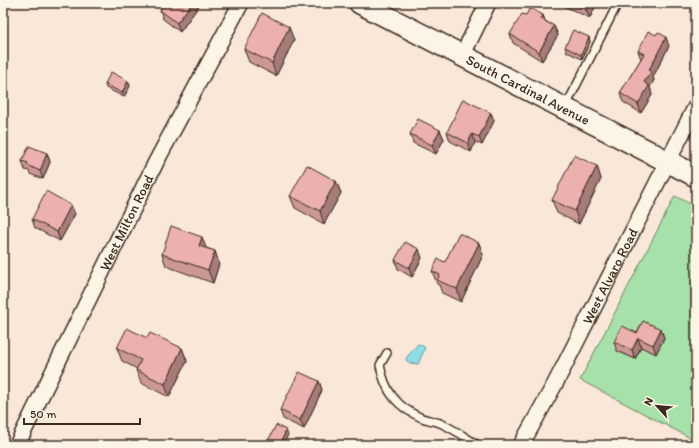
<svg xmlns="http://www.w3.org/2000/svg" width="699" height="448" font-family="Itim,sans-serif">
	<rect width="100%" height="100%" fill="#f9e7da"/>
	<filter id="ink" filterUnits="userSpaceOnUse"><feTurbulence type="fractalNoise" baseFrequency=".025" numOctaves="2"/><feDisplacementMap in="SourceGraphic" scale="8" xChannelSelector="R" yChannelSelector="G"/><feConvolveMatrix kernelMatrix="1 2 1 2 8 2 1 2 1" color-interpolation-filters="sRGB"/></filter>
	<g filter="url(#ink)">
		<path fill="#a5e1a8" stroke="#708663" d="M675,196l21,11v234l-116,-61z"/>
		<path fill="#8ddee7" stroke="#6c9697" d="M418,344l4,1 3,3 -7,16 -9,-1 -3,-3 1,-3z"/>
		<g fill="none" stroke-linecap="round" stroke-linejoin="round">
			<g stroke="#3b2a1e" stroke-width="10">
				<g id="lane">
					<path d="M566,106l52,-103"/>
					<path d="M387,353l-7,12c5,27 17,42 42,53 6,2 12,3 18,5 14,6 25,14 38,22"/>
				</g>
			</g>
			<g stroke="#3b2a1e" stroke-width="18">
				<g id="street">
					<path d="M463,54l25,-51"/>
					<path id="s1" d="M17,445l139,-283 85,-159"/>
					<path id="s2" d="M521,445l35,-63 140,-276"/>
				</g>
			</g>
			<g stroke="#3b2a1e" stroke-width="24">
				<g id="secondary">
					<path id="s3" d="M360,3l336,173"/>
				</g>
			</g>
			<use href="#lane" stroke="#fcf5e5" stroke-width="7"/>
			<use href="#street" stroke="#fcf5e5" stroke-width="15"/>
			<use href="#secondary" stroke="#fcf5e5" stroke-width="21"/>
		</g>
		<g fill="#cb9896" stroke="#3b2a1e">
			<path d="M201,3l-21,29 -17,-13 -3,-9z"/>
			<path d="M557,3h39v2l-6,13z"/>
			<path d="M526,15h17l2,6 9,5 4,9 -16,26 -29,-18 -3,-9z"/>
			<path d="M589,37l1,5 -8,17 -15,-7 -2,-5z"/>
			<path d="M294,40l-18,36 -27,-14 -5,-13z"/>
			<path d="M669,46l-16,31 1,3 -4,7 2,8 -11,18 -18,-11 -3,-9 21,-34 -3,-8z"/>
			<path d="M128,81l2,5 -6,11 -18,-9 -1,-4z"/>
			<path d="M491,113l3,8 -12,24 -7,-3 -4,10 -21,-11 -3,-9z"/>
			<path d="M440,130l4,9 -8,15 -23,-11 -3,-9z"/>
			<path d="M47,153l3,9 -7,17 -13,-5 -1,-3 -4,-1 -3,-9z"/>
			<path d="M597,166l4,13 -22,45 -22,-11 -5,-13z"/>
			<path d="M336,181l5,12 -17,31 -29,-16 -5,-12z"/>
			<path d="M75,214l-15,27 -25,-13 -3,-9z"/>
			<path d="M479,243l4,12 -22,47 -19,-9 -3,-8 -2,-1 -5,-13 13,-9z"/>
			<path d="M206,248l9,3 4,13 -6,19 -47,-17 -4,-12z"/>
			<path d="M422,258l-10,19 -14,-8 -3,-9z"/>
			<path d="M661,329l3,9 -8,16 -15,-7 -6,12 -18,-8 -3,-9 23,-9z"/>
			<path d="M147,338l35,10 5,13 -18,36 -28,-14 -5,-13 1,-1 -15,-8 -5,-13z"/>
			<path d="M319,381l3,9 -18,39 -21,-10 -3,-9z"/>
		</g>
		<g fill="#a57c7a" stroke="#3b2a1e">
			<path d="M192,3h9l-21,29 -3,-9z"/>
			<path d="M590,3h6v2l-6,13 -4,-8z"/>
			<path d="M543,15l3,9 -5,-5z"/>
			<path d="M554,26l4,9 -16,26 -3,-9z"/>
			<path d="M289,27l5,13 -18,36 -4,-13z"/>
			<path d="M589,37l1,5 -8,17 -1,-4z"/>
			<path d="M666,37l3,9 -16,31 1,3 -4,7 2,8 -11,18 -3,-9 6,-22 5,-12z"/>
			<path d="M128,81l2,5 -6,11 -2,-4z"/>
			<path d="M491,113l3,8 -12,24 -3,-8z"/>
			<path d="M440,130l4,9 -8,15 -4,-9z"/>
			<path d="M472,134l3,8 -4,10 -3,-9z"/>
			<path d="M47,153l3,9 -7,17 -3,-8z"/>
			<path d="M597,166l4,13 -22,45 -4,-13z"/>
			<path d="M336,181l5,12 -17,31 -4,-13z"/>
			<path d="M71,205l4,9 -15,27 -3,-9z"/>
			<path d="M202,237l5,13 -8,-4z"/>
			<path d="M479,243l4,12 -22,47 -4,-13z"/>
			<path d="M419,249l3,9 -10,19 -3,-9z"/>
			<path d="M215,251l4,13 -6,19 -5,-13z"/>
			<path d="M661,329l3,9 -8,16 -3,-9z"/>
			<path d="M638,338l3,9 -6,12 -3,-9z"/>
			<path d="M182,348l5,13 -18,36 -4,-13z"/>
			<path d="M319,381l3,9 -18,39 -4,-9z"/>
			<path d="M286,430l2,5 -5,10h-3z"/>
		</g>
		<g fill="#ecb1ae" stroke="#3b2a1e">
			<path d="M165,3h27l-15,20 -17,-13z"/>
			<path d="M573,3h17l-4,7z"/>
			<path d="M530,8l13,7 -2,4 13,7 -15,26 -29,-18 12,-20 4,1z"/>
			<path d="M262,13l27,14 -17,36 -28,-14z"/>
			<path d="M573,30l16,7 -8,18 -16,-8z"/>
			<path d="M648,31l8,4 2,-3 8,5 -17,33 2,2 -7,10 5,4 -11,18 -18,-11 24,-39 -6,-3z"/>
			<path d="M111,72l17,9 -6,12 -17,-9z"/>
			<path d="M463,99l28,14 -12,24 -7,-3 -4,9 -21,-11z"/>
			<path d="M418,119l22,11 -8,15 -22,-11z"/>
			<path d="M29,146l18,7 -7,18 -13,-6 1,-2 -6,-2z"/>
			<path d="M574,155l23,11 -22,45 -23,-11z"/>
			<path d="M307,165l29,16 -16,30 -30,-15z"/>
			<path d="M46,191l25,14 -14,27 -25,-13z"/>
			<path d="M171,226l31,11 -3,9 16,5 -7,19 -46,-16z"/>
			<path d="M459,233l20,10 -22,46 -20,-9 3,-5 -8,-4 6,-12 7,3z"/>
			<path d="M405,242l14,7 -10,19 -14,-8z"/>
			<path d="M643,321l18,8 -8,16 -15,-7 -6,12 -18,-8 8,-16 15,7z"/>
			<path d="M127,328l20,10 3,-5 32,15 -17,36 -29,-14 5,-10 -24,-12z"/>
			<path d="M299,372l20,9 -19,39 -20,-10z"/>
			<path d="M276,425l10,5 -6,15h-8l-5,-2z"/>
		</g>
	</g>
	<g text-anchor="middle" stroke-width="4" stroke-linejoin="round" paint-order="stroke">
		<g font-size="14" fill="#3b2a1e" stroke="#fcf5e5">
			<text dy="5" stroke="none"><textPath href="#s3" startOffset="189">South Cardinal Avenue</textPath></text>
			<text dy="5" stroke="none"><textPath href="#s1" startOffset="248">West Milton Road</textPath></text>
			<text dy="5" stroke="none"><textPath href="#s2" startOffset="191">West Alvaro Road</textPath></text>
		</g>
	</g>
	<rect width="699" height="448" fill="none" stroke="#fcf5e5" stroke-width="16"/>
	<rect x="8" y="8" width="683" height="432" fill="none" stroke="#3b2a1e" stroke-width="1.5" filter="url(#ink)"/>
	<g transform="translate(657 406) rotate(297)" stroke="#fcf5e5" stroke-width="3" paint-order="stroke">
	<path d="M0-3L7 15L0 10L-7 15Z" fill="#3b2a1e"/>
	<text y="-6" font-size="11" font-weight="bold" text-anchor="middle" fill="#3b2a1e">N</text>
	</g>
	<path d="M24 418v6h116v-6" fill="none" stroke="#3b2a1e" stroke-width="2"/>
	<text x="30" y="418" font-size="12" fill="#3b2a1e" stroke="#fcf5e5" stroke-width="3" paint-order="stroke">50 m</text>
</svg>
